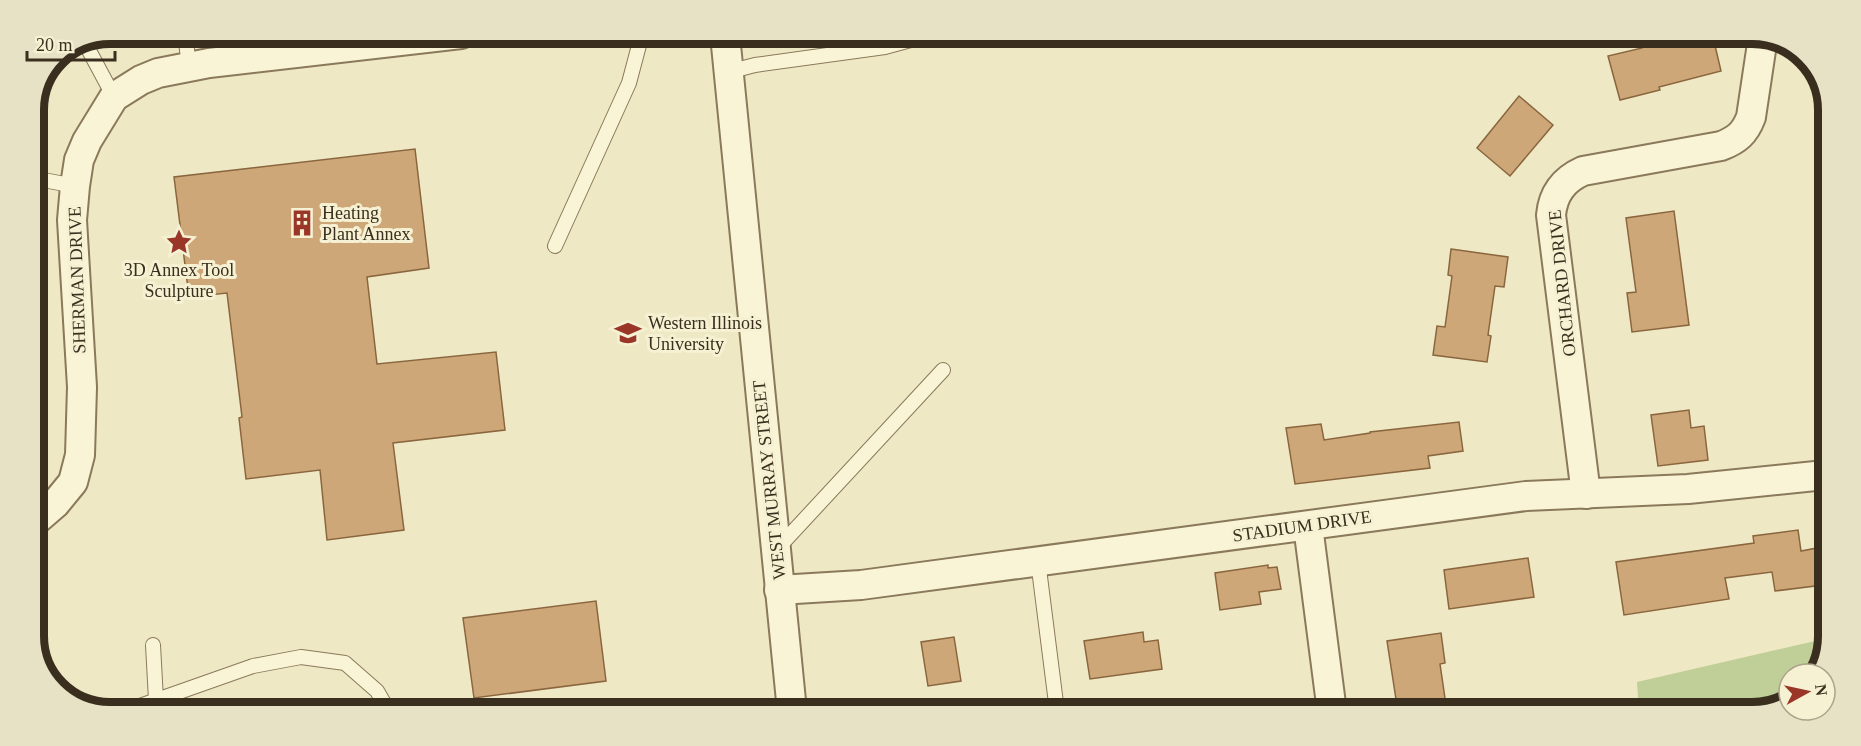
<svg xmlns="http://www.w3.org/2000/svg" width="1861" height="746" font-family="Georgia,serif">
	<rect width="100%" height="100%" fill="#efe8c4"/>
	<path fill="#c0ce97" d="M1824,639v22l-10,13h-25v28l-37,11h-113l-2,-31z"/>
	<g fill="#cea779" stroke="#8a663f" stroke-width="1.5">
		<path d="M1639,37h45l2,6 27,-6 8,34 -62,16 1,3 -40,10 -12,-44 34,-8z"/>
		<path d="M1519,96l34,29 -43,51 -33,-28z"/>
		<path d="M415,149l14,119 -62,9 10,87 119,-12 9,78 -112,13 11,87 -77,10 -7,-70 -74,9 -7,-61 3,-1 -15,-124 -38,4 -15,-120z"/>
		<path d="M1674,211l15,114 -57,7 -5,-39 9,-1 -10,-74z"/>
		<path d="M1451,249l57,8 -4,30 -9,-1 -7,49 3,1 -4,26 -54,-7 4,-29 8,1 7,-51 -4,-1z"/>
		<path d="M1689,410l2,18 13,-2 4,34 -50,6 -7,-51z"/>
		<path d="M1459,422l4,29 -35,5 2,12 -135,16 -9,-56 35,-4 3,16 46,-7v-1z"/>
		<path d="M1798,530l3,21 16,-3 6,37 -48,6 -3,-19 -47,6 4,21 -105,16 -8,-53 138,-19 -1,-7z"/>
		<path d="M1528,558l6,39 -85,12 -5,-39z"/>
		<path d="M1268,565v3l9,-1 4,22 -22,3 2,12 -41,6 -5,-37z"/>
		<path d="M596,601l10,80 -132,17 -11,-80z"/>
		<path d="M1143,632l1,10 14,-2 4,29 -72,10 -6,-38z"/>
		<path d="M1441,633l4,30 -5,1 7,48h-49l-11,-71z"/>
		<path d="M954,637l7,44 -33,5 -7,-44z"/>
	</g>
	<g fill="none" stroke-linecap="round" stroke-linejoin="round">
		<g stroke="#8a795a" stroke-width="16">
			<g id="service">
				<path d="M185,33l4,34"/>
				<path d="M286,33l3,21"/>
				<path d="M85,43l29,54"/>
				<path d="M728,72l27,-7 130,-18 44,-12"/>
				<path d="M33,178l42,8"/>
				<path d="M555,246l74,-163 13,-49"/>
				<path d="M777,549l166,-179"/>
				<path d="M1038,561l19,150"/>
				<path d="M153,645l3,55"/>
				<path d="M131,709l122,-43 48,-9 44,6 32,28 11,19"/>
			</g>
		</g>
		<g stroke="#8a795a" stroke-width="32">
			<g id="minor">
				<path d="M725,35l67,676"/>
				<path d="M1586,494l-35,-279c2,-21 12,-35 32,-44l138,-25c16,-6 24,-13 30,-29l12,-80"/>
				<path d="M33,523l22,-19 18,-22 7,-27 2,-68 -10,-167 3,-34 4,-26 8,-19 27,-44 27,-17 17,-7 51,-10 252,-29"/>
				<path d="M1308,526l24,186"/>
				<path d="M779,590l82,-5 665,-89 162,-7 137,-14"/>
			</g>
		</g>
		<use href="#service" stroke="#faf4d7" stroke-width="14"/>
		<use href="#minor" stroke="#faf4d7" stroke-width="28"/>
	</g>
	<defs>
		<g id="building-bare" transform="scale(2.07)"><path d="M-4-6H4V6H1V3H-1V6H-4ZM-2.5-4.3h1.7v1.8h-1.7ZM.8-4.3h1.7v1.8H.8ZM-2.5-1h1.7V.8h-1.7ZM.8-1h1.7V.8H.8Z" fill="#9a3628" stroke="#f6f1d3" stroke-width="2.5" paint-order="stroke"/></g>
		<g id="sight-bare" transform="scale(2.07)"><path d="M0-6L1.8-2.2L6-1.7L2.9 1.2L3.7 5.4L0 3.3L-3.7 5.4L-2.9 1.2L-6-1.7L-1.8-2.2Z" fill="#9a3628" stroke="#f6f1d3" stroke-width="2.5" paint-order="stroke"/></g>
		<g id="university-bare" transform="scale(2.07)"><path d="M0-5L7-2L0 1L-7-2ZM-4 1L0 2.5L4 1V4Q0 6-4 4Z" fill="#9a3628" stroke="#f6f1d3" stroke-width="2.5" paint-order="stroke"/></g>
	</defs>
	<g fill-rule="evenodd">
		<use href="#building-bare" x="302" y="223"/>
		<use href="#sight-bare" x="179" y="242"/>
		<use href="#university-bare" x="628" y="333"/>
	</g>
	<g text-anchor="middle" stroke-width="6" stroke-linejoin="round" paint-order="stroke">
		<g font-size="18" fill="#3a2f1e" stroke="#f6f1d3" text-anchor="start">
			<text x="322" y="219">Heating<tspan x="322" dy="21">Plant Annex</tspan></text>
			<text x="179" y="276" text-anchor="middle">3D Annex Tool<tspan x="179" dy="21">Sculpture</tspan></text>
			<text x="648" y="329">Western Illinois<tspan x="648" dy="21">University</tspan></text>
		</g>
		<g font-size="18" fill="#3a2f1e" stroke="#f6f1d3">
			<text transform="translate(77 280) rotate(-92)" y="6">SHERMAN DRIVE</text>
			<text transform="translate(1562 283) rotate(-96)" y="6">ORCHARD DRIVE</text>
			<text transform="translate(769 480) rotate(-96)" y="6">WEST MURRAY STREET</text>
			<text transform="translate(1302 526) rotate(-8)" y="6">STADIUM DRIVE</text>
		</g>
	</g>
	<path d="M0 0H1861V746H0ZM110 44H1752A66 66 0 0 1 1818 110V636A66 66 0 0 1 1752 702H110A66 66 0 0 1 44 636V110A66 66 0 0 1 110 44Z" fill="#e7e1c5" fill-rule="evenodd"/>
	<path fill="none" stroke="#3a2f1e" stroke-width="8" d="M110 44H1752A66 66 0 0 1 1818 110V636A66 66 0 0 1 1752 702H110A66 66 0 0 1 44 636V110A66 66 0 0 1 110 44Z"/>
	<g transform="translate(1807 692) rotate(82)"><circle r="28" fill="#f6f1d3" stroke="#aba38b" stroke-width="1.5"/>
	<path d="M0-4.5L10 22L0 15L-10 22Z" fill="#9a3628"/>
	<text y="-9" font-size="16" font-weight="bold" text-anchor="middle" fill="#3a2f1e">N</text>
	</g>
	<path d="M27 51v9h88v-9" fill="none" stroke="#3a2f1e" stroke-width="3"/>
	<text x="36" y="51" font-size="18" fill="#3a2f1e" stroke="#f6f1d3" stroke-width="4.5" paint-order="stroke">20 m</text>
</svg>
